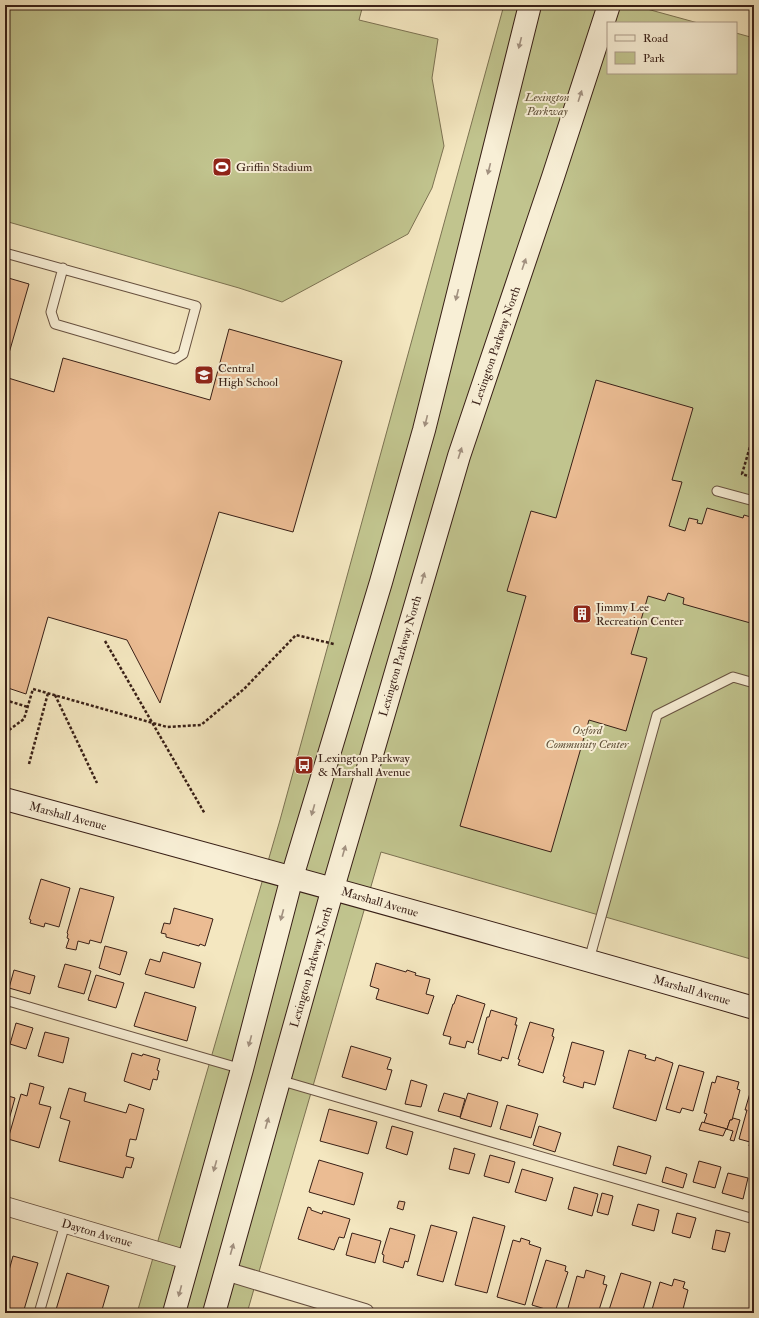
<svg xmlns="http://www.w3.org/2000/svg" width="759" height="1318" font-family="'IM FELL Double Pica',serif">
	<rect width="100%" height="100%" fill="#f4e7c0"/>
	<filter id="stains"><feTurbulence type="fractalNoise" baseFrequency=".005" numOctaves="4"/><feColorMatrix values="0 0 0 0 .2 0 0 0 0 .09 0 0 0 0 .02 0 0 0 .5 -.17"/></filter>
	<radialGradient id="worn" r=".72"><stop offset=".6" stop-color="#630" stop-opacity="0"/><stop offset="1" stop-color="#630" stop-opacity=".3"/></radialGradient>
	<g fill="#c1c48e" stroke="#7c7252">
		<path d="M5,5h358l-4,15 79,19 -6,39 12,68 -12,42 -24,46 -126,68 -43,-14 -234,-67z"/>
		<path d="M504,5h143v4l51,14h-90v50h128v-40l18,5v922l-373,-108 -134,461h-110l143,-493z"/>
	</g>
	<g fill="#ebbc93" stroke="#381f16">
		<path d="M5,277l24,7 -24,83z"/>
		<path d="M229,329l113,32 -49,171 -74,-20 -59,191 -33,-63 -79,-23 -22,77 -21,-7v-310l49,15 9,-34 147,42z"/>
		<path d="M596,380l97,28 -21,72 10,2 -13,44 16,5 4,-13 9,2 -1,3 5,1 5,-16 36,10 1,-3 10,3v106l-71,-20 1,-6 -16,-5 -3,8 -17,-5 -17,58 16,4 -21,73 -37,-11 -38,132 -91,-26 66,-230 -19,-5 24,-80 25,7z"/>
		<path d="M41,879l29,9 -11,39 -14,-4 -1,4 -14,-4 1,-3 -2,-1z"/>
		<path d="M80,888l34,9 -13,46 -11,-3 -1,4 -11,-3 -2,9 -10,-2 3,-9 -2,-1 1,-4 -1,-1z"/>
		<path d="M174,908l39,11 -8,27 -5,-2 -1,2 -33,-9v-3l-5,-1 3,-10 6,1z"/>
		<path d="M105,946l22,6 -7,23 -21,-7z"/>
		<path d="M163,952l38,11 -7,25 -49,-14 5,-15 10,3z"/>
		<path d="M376,963l30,9 1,-2 9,3 -1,2 15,4 -4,15 8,2 -6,18 -52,-15 3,-10 -9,-3z"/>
		<path d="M65,964l26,7 -7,23 -26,-7z"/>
		<path d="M14,970l21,6 -5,18 -21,-6z"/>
		<path d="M96,975l28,8 -8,25 -28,-8z"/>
		<path d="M145,992l51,15 -9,34 -53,-15z"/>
		<path d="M457,995l28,9 -12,39 -6,-2 -2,7 -16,-4 2,-7 -8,-2 10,-31h1z"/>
		<path d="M491,1010l26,8 -2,7h2l-9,34 -6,-2 -1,4 -23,-7 1,-4h-1l9,-33h2z"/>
		<path d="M530,1022l24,7 -2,7 2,1 -11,36 -25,-8 2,-5 -2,-1z"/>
		<path d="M16,1023l17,5 -7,21 -16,-5z"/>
		<path d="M45,1032l24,6 -6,25 -25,-7z"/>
		<path d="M572,1042l32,9 -9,34 -11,-3 -1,6 -20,-6 2,-5 -2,-1z"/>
		<path d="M351,1046l40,12 -4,11 5,1 -6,20 -44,-13z"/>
		<path d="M629,1050l17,5 -1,3 10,3 1,-4 17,6 -17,58 -43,-13z"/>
		<path d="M132,1053l10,3 1,-2 17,5 -3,11 2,1 -2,9 -4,-1 -3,11 -26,-9z"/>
		<path d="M679,1065l25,7 -11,39 -11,-3 -2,5 -14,-4z"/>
		<path d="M717,1076l22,6 -2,7 3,1 -8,30h-2l-3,9 -23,-6 3,-9 -3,-1 8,-31 3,1z"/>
		<path d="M411,1080l16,5 -6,22 -16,-3z"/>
		<path d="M30,1083l14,4 -5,17 12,3 -12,41 -31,-9 13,-45 6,2z"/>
		<path d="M69,1088l17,5 -2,8 42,12 3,-9 15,5 -8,31 -6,-1 -4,17 8,2 -3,10 -5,-1 -3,11 -64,-17 11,-40 -10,-3z"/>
		<path d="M444,1093l21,6 -5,18 -22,-6z"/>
		<path d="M468,1093l30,9 -7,25 -31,-9z"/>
		<path d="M750,1093l4,1v54l-5,-2 1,-4 -11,-3 8,-29h-2z"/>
		<path d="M5,1095l10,3 -10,36z"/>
		<path d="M507,1105l31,9 -7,24 -31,-9z"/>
		<path d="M329,1109l48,13 -9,32 -48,-13z"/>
		<path d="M733,1118l7,2 -6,21 -4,-1 3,-9 -7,-2 -3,7 -24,-6 3,-8 25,7 3,-9h2z"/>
		<path d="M392,1126l21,6 -6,23 -21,-7z"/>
		<path d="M539,1126l22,7 -6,19 -22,-7z"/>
		<path d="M618,1146l33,10 -5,18 -33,-9z"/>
		<path d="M454,1148l21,6 -6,20 -20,-5z"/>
		<path d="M490,1155l25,7 -6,21 -25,-7z"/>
		<path d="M319,1160l44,13 -9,32 -45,-13z"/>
		<path d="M699,1161l22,6 -6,21 -22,-6z"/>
		<path d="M666,1167l21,7 -4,14 -21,-6z"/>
		<path d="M522,1169l31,9 -7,23 -31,-9z"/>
		<path d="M728,1173l20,5 -5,21 -21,-6z"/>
		<path d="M574,1187l24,7 -6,22 -24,-7z"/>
		<path d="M602,1193l11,3 -5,19 -11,-3z"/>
		<path d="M399,1201l6,1 -2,8 -6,-2z"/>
		<path d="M638,1204l21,6 -5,21 -22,-6z"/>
		<path d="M308,1207l3,1v2l11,4 1,-3 27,8 -6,19 -5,-1 -5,13 -36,-11z"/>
		<path d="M677,1213l19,5 -6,20 -18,-5z"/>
		<path d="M473,1217l32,9 -18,67 -32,-8z"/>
		<path d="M431,1225l26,7 -14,50 -26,-7z"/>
		<path d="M390,1228l25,7 -7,27 -3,-1 -2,7 -20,-6 1,-7 -2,-1z"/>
		<path d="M716,1230l14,3 -5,19 -13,-3z"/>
		<path d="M352,1233l29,8 -6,22 -29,-8z"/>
		<path d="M521,1238l9,3 -1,3 12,4 -16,57 -28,-8 16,-57 7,2z"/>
		<path d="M13,1256l25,7 -15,50h-18v-28z"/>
		<path d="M546,1260l20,6 -1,5 3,1 -13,40 -23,-7z"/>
		<path d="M586,1270l19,6 -2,8 4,1 -9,28h-27l1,-3 -4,-2 9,-32 7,2z"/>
		<path d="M67,1273l42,13 -8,27h-46z"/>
		<path d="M621,1273l30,9 -9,31h-34z"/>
		<path d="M674,1279l11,3 -2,6 5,2 -6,23h-31l9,-31 12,4z"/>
	</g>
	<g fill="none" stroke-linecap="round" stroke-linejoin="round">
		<g stroke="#675140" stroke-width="11">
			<g id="lane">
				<path d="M5,253l191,53 -13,48 -8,5 -120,-35 -4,-12 12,-44"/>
				<path d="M717,491l37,10"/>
				<path d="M589,960l68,-245 76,-38 21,6"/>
				<path d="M5,1000l237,69"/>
				<path d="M279,1080l475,139"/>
				<path d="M39,1313l26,-89"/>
			</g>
		</g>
		<g stroke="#675140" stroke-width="20">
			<g id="street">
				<path d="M5,1206l183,54"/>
				<path d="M225,1271l140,42"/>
			</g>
		</g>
		<g stroke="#381f16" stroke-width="24">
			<g id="secondary">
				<path d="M5,799c250,68 500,137 749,209"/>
				<path d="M174,1313l68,-244 50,-192 89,-295 43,-152 106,-425"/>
				<path d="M214,1313l119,-425 126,-432 94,-279 56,-172"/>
			</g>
		</g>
		<g stroke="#381f16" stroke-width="2.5" stroke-dasharray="3 2" stroke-linecap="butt">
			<path d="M754,433l-12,41 12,4"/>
			<path d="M105,641l100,173"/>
			<path d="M55,695l42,88"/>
			<path d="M5,700l23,7"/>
			<path d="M5,733l19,-14 9,-30 134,38 34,-2 43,-36 52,-54 38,9"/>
			<path d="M29,764l19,-71"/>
		</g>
		<use href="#lane" stroke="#f8efd6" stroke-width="9"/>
		<use href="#street" stroke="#f8efd6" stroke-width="18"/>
		<use href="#secondary" stroke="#f8efd6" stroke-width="22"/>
	</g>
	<defs><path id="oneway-solid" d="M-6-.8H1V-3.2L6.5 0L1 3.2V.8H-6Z"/></defs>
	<g fill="#a29180">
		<use href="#oneway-solid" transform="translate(520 43) rotate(104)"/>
		<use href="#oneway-solid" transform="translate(580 96) rotate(-72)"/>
		<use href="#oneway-solid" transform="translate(489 169) rotate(104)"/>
		<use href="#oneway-solid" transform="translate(524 264) rotate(-71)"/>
		<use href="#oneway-solid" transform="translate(457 295) rotate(104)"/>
		<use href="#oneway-solid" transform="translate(426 421) rotate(104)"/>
		<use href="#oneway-solid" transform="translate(460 453) rotate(-72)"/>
		<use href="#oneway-solid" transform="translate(423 578) rotate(-74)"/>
		<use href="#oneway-solid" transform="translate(313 810) rotate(106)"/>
		<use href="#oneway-solid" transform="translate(344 851) rotate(-74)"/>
		<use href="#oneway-solid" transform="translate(282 915) rotate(105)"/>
		<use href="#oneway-solid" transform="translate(250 1041) rotate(105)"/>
		<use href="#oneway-solid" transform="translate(267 1123) rotate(-74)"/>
		<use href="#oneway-solid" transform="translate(215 1166) rotate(106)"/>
		<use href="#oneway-solid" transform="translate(232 1249) rotate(-74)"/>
		<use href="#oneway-solid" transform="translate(180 1291) rotate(105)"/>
	</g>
	<defs>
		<g id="stadium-square" transform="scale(1)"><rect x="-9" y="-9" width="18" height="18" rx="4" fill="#8f2418" stroke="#f8efd6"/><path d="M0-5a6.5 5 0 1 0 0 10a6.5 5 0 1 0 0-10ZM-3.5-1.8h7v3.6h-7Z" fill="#fff"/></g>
		<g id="school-square" transform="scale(1)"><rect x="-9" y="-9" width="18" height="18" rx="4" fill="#8f2418" stroke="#f8efd6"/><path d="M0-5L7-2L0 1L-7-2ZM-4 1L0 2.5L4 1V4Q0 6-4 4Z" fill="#fff"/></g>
		<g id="building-square" transform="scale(1)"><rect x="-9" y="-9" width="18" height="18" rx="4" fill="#8f2418" stroke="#f8efd6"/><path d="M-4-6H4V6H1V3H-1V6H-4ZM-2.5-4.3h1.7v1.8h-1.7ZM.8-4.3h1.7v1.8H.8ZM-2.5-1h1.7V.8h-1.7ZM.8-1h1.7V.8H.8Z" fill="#fff"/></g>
		<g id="bus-square" transform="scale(1)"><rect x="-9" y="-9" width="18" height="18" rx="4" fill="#8f2418" stroke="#f8efd6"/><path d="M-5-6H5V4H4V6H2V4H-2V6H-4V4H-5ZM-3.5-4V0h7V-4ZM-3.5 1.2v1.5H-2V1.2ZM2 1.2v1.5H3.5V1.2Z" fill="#fff"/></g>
	</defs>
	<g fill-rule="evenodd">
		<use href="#stadium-square" x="222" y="167"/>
		<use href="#school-square" x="204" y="375"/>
		<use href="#building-square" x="582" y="614"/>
		<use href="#bus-square" x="304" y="765"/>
	</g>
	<g text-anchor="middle" stroke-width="4" stroke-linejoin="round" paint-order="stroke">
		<g font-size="12" font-style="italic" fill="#61513a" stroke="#f8efd6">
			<text x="547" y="101">Lexington<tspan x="547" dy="14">Parkway</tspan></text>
			<text x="587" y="734">Oxford<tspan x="587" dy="14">Community Center</tspan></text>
		</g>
		<g font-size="12" fill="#381f16" stroke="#f8efd6" text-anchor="start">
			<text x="236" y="171">Griffin Stadium</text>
			<text x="218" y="372">Central<tspan x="218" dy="14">High School</tspan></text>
			<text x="596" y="611">Jimmy Lee<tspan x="596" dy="14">Recreation Center</tspan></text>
			<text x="318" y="762">Lexington Parkway<tspan x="318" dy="14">&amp; Marshall Avenue</tspan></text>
		</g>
		<g font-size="12" fill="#381f16" stroke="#f8efd6">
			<text transform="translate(496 346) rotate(-71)" y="4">Lexington Parkway North</text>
			<text transform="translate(400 656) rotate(-74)" y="4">Lexington Parkway North</text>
			<text transform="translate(68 816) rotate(15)" y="4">Marshall Avenue</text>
			<text transform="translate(380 902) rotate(16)" y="4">Marshall Avenue</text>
			<text transform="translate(311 967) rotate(-74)" y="4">Lexington Parkway North</text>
			<text transform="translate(692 990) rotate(16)" y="4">Marshall Avenue</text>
			<text transform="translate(97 1233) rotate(16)" y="4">Dayton Avenue</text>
		</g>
	</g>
	<rect width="759" height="1318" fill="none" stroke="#f4e7c0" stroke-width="20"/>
	<rect x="6" y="6" width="747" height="1306" fill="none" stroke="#381f16" stroke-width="2"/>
	<rect x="10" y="10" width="739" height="1298" fill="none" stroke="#381f16"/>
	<rect x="607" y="22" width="130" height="52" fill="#f8efd6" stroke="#ab9c89"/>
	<rect x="615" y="35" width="20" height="6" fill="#f8efd6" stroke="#ab9c89"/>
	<text x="643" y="42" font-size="12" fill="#381f16">Road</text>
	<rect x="615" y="52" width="20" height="12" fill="#c1c48e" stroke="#ab9c89"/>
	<text x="643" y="62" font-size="12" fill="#381f16">Park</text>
	<rect width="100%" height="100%" filter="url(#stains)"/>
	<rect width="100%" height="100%" fill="url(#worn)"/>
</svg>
